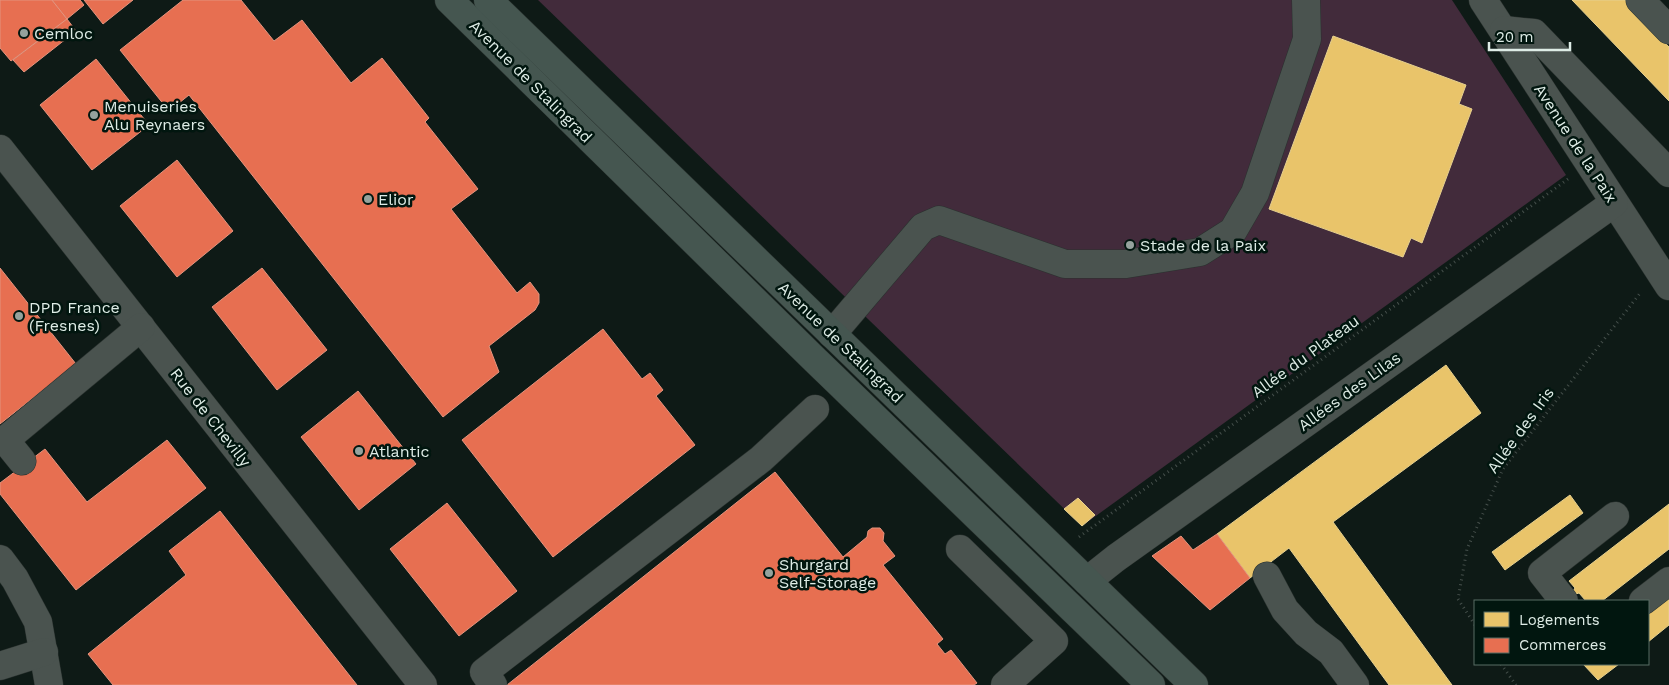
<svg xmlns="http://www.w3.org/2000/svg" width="1669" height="685" font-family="'Work Sans',sans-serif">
	<rect width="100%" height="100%" fill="#0e1a16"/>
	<path fill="#422b3b" d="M538,0h914l114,175 -484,351z"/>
	<g fill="#e9c46a" stroke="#e6d08f">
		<path d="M1572,0h53l44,47v54z"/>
		<path d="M1333,36l133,49 -7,19 13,5 -50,134 -11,-5 -8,19 -134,-48z"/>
		<path d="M1446,365l35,48 -148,109 119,163h-63l-100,-137 -39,30 -33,-44z"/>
		<path d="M1570,495l13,18 -78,57 -13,-18z"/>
		<path d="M1078,498l17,17 -13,11 -18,-17z"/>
		<path d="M1669,504v45l-67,52h-16l-7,-8 -3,1 -3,-3 2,-3 -6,-7z"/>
		<path d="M1669,595v30l-21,17v-30z"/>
		<path d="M1583,664h36l-21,16z"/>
	</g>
	<g fill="#e76f51" stroke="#e4947e">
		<path d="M0,0h52l15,19 -56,42 -11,-13z"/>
		<path d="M52,0h28l4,5 -17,14z"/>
		<path d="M84,0h49l-30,24z"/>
		<path d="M183,0h58l33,41 28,-21 49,63 31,-25 47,60 -4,4 53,67 -27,20 66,84 13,-11 9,12v9l-4,7 -46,36 10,26 -56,45 -254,-322 -20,16 -49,-61z"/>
		<path d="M67,19l9,12 -52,41 -11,-12z"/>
		<path d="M96,59l53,66 -57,45 -52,-65z"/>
		<path d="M177,160l56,71 -56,46 -57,-71z"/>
		<path d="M0,268l76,96 -76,60z"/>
		<path d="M262,268l65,82 -50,40 -65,-83z"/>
		<path d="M603,329l39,50 8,-6 13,17 -7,6 39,49 -142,112 -91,-117z"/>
		<path d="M358,391l58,73 -57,46 -58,-73z"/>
		<path d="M167,440l39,48 -130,102 -76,-96v-11l45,-34 42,53z"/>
		<path d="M775,472l68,85 24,-20 1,-6 4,-3h8l4,5 -1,8 12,15 -12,9 60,74 -6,5 8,10 6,-4 26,33 -3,2h-467z"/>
		<path d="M447,503l70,88 -58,45 -69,-87z"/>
		<path d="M220,511l137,174h-244l-25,-31 98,-79 -17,-24z"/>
		<path d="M1217,534l33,44 -40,32 -58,-54 29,-20 12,14z"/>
	</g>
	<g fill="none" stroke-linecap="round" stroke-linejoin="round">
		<g stroke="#2a322f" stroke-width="29">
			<g id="minor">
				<path d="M1483,0l186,286"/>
				<path d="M1640,0l29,30"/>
				<path d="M1504,30l30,3 135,140"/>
				<path d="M0,149l423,536"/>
				<path d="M832,334l91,-107 16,-7 126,44h61l74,-12 33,-21 22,-38 52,-154 -1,-39"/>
				<path d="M22,461l-17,-21 136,-113"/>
				<path d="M960,549l94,92 -49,44"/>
				<path d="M0,559l15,20 23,43 11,63"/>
				<path d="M1267,576l18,34 21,23 25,19 24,33"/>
				<path d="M1087,581l29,-23 498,-355"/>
				<path d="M1564,601l-22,-28 73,-57"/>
				<path d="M1643,601l26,-20"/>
				<path d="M0,666l44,-14"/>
				<path d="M493,685l-9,-13 277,-213 54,-50"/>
			</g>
		</g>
		<g stroke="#2a322f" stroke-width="29">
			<g id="major">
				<path d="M449,0l362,356 340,329"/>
				<path d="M488,0l706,685"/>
			</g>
		</g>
		<g stroke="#46504c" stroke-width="3" stroke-dasharray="1 4" stroke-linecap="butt">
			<path d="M1079,537l489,-358"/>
			<path d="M1475,625l-17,-26 9,-50 36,-80 138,-177"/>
			<path d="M1501,664l15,21"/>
		</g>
		<use href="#minor" stroke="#4a534f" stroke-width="28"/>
		<use href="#major" stroke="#455650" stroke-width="28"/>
	</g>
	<g fill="#95a29d" stroke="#01160f" stroke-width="2">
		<circle cx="24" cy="33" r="5"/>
		<circle cx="94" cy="115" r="5"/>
		<circle cx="368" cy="199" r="5"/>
		<circle cx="1130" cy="245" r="5"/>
		<circle cx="19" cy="316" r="5"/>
		<circle cx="359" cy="451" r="5"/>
		<circle cx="769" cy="573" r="5"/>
	</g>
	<g text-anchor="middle" stroke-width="5" stroke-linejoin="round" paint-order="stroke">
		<g font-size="16" fill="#deece6" stroke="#01160f" text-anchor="start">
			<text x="34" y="39">Cemloc</text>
			<text x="104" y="112">Menuiseries<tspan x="104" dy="18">Alu Reynaers</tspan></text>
			<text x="378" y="205">Elior</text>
			<text x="1140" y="251">Stade de la Paix</text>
			<text x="29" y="313">DPD France<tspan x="29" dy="18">(Fresnes)</tspan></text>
			<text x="369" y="457">Atlantic</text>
			<text x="779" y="570">Shurgard<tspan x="779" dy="18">Self-Storage</tspan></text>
		</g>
		<g font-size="16" fill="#deece6" stroke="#01160f">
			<text transform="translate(531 81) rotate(45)" y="6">Avenue de Stalingrad</text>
			<text transform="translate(1576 143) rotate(57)" y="6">Avenue de la Paix</text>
			<text transform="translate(841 342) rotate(44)" y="6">Avenue de Stalingrad</text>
			<text transform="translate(1305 356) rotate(-36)" y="6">Allée du Plateau</text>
			<text transform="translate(1349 391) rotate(-36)" y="6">Allées des Lilas</text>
			<text transform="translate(211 417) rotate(52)" y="6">Rue de Chevilly</text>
			<text transform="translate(1520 430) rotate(-54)" y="6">Allée des Iris</text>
		</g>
	</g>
	<rect x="1474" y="600" width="175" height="65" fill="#01160f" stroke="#596c65"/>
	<rect x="1484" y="612" width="25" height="15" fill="#e9c46a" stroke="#596c65"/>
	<text x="1519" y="625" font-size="15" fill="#deece6">Logements</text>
	<rect x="1484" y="638" width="25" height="15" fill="#e76f51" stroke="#596c65"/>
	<text x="1519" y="650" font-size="15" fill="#deece6">Commerces</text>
	<path d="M1489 42v8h81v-8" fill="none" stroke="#deece6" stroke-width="2.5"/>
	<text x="1496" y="42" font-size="15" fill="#deece6" stroke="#01160f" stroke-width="4" paint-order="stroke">20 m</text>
</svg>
